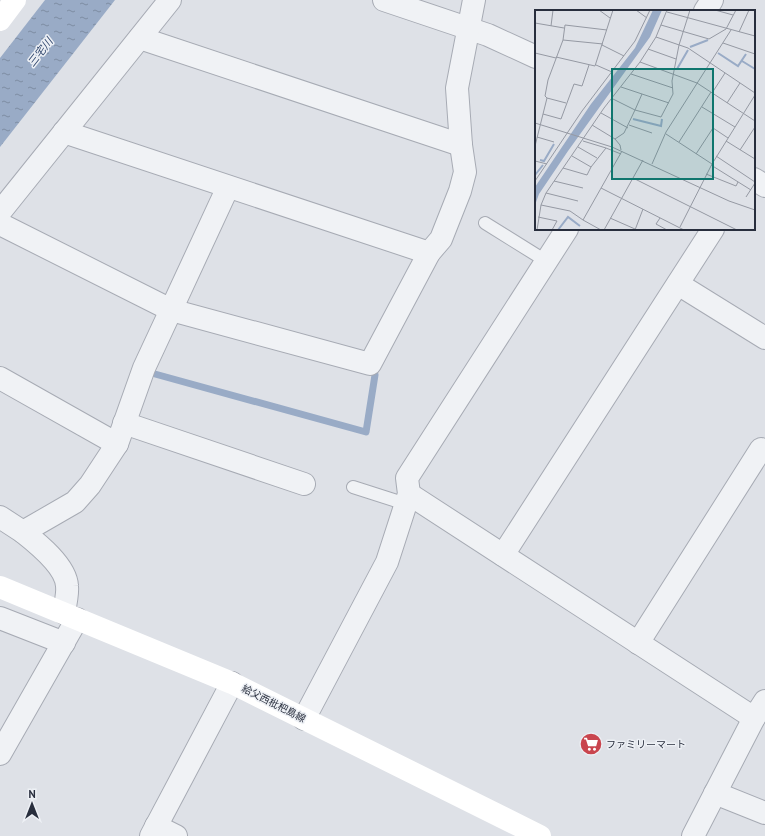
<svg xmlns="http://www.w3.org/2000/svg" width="765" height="836" font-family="'PT Sans','Noto Sans JP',sans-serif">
	<defs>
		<pattern id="water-ripples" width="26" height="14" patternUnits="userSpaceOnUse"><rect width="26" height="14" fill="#99abc6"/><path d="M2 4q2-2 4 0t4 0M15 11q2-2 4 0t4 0" fill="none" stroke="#7d8ca2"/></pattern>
	</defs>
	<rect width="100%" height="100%" fill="#dee1e7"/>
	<path fill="url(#water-ripples)" d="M45,0h70l-115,147v-89z"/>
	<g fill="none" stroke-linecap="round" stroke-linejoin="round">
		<path stroke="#99abc6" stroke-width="7" d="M155,374l211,58 9,-57"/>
		<g stroke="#a7abb4" stroke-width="14">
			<g id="service">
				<path d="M485,223l61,38"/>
				<path d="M353,487l53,17"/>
			</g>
		</g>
		<g stroke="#a7abb4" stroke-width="24">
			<g id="minor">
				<path d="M384,0l104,35 48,22"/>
				<path d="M705,11l7,-11"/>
				<path d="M140,38l321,107"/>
				<path d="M64,132l365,121"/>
				<path d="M754,179l11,7"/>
				<path d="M0,212l170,-212"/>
				<path d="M0,224l171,86 57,-123"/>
				<path d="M678,284l87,54"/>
				<path d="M0,378l117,66"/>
				<path d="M124,423l180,61"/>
				<path d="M409,494l345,224"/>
				<path d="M0,517l23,15 52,-30 15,-17 27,-41 27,-76 27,-58 199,54 59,-111 12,-14 19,-48 5,-19 -4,-27 -4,-57 17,-88"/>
				<path d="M23,532c14,11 43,34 44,54 1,8 -2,19 -3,27"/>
				<path d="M503,555l210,-326"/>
				<path d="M0,618l64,25"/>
				<path d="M638,643l123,-194 4,2"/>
				<path d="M304,719l83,-157 22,-68 -2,-16 160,-249"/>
				<path d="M0,754l77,-135"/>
				<path d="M715,793l50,20"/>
				<path d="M156,826l20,10"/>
				<path d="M151,836l81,-153"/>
				<path d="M693,836l61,-118 11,-17"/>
			</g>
		</g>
		<use href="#service" stroke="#f0f2f5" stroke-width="12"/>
		<use href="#minor" stroke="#f0f2f5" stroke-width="22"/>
		<g stroke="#fff" stroke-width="22">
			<path d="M0,20l15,-20"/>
			<path d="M0,587l232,96 308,153"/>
		</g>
	</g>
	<defs>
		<g id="supermarket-disc" transform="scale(1.15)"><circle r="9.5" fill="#c9454e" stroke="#edf0f5"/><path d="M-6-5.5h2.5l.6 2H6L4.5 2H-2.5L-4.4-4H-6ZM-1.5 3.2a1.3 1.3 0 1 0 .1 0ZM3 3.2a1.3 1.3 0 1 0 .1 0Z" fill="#fff"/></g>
	</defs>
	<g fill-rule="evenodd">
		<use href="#supermarket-disc" x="591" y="744"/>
	</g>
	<g text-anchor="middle" stroke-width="3" stroke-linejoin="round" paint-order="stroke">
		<g font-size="10" fill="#282e3d" stroke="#edf0f5">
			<text transform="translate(274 703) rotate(27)" y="4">給父西枇杷島線</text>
		</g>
		<g font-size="10" fill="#282e3d" stroke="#edf0f5" text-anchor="start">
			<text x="606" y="748">ファミリーマート</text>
		</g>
		<g font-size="11" font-style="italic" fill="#33496f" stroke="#edf0f5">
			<text transform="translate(40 52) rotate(-52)" y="4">三宅川</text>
		</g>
	</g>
	<g transform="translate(535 10)">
		<rect width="220" height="220" fill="#dee1e7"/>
		<path d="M118,0h9l-12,27 -82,114 -29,43 -4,11v-18l56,-83 44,-56z" fill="#99abc6"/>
		<path fill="none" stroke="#99abc6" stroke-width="2" d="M155,37l18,-7M183,43l20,13 8,-12M207,51l13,8M142,59l11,-19M98,109l28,7 1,-7M5,150l4,1 10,-17M0,165l8,-10M23,220l10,-13 12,9"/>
		<path fill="none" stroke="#9599a3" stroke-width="1" d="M64,0l11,8M101,0l11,8M180,0l18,5M132,2l88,24M0,13l29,5M126,15l48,14 17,-10 10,-19M16,16l2,-16M204,22l10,-22M121,27l32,11 67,45M28,30l40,4M188,33l32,11M67,35l22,11M113,39l28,10M0,43l21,5M21,47l39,9 18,-56M105,52l57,21 58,38M61,55l16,7M96,64l42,14M86,77l48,16M177,83l13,-20M12,88l19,5M76,88l24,12 7,-16M192,93l13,-20M167,97l33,20M66,103l27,15M8,104l18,5 13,-35 8,2 7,-21M0,113l77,24 117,54 26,9M57,115l23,14 9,-6 11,-23 26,7 12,-23 -1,-13 7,-36 11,-35M94,115l23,8M131,124l46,30M2,127l17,5M80,129l5,6 1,5M48,131l23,7M191,131l29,18M144,132l32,-50M0,136l12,-48 -2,-2 3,-16 15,-40 2,-15 42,5M43,137l19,11M205,140l15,-23M161,144l17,-26 15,10M37,146l19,11 15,-19 15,6M181,146l39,26M0,151l12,3M117,154l14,-32 65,-102M176,155l40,25M28,158l24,7 4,-8M171,164l30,12 2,-4M98,168l104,52M0,171l47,-70 53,-70 15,-31M19,171l29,7M66,178l83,42M11,183l32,8M211,187l9,-14M6,195l29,6 13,9M3,207l19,4 -5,9M75,208l25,11M125,208l-4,6 11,6M145,217l32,-63 43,-69M2,220l4,-25 5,-12 58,-85 36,-46 16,-25 11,-27M66,220l-18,-10 39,-69M69,220l39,-70M100,220l8,-21"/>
		<path fill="#0f766e" fill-opacity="0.15" stroke="#0f766e" stroke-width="2" d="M77,59h101v110h-101z"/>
		<rect width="220" height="220" fill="none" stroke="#282e3d" stroke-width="2"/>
	</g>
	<g transform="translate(32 804)" stroke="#edf0f5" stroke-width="3" paint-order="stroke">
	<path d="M0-3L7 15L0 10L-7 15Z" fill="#282e3d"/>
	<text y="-6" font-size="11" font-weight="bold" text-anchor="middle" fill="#282e3d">N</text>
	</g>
</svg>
